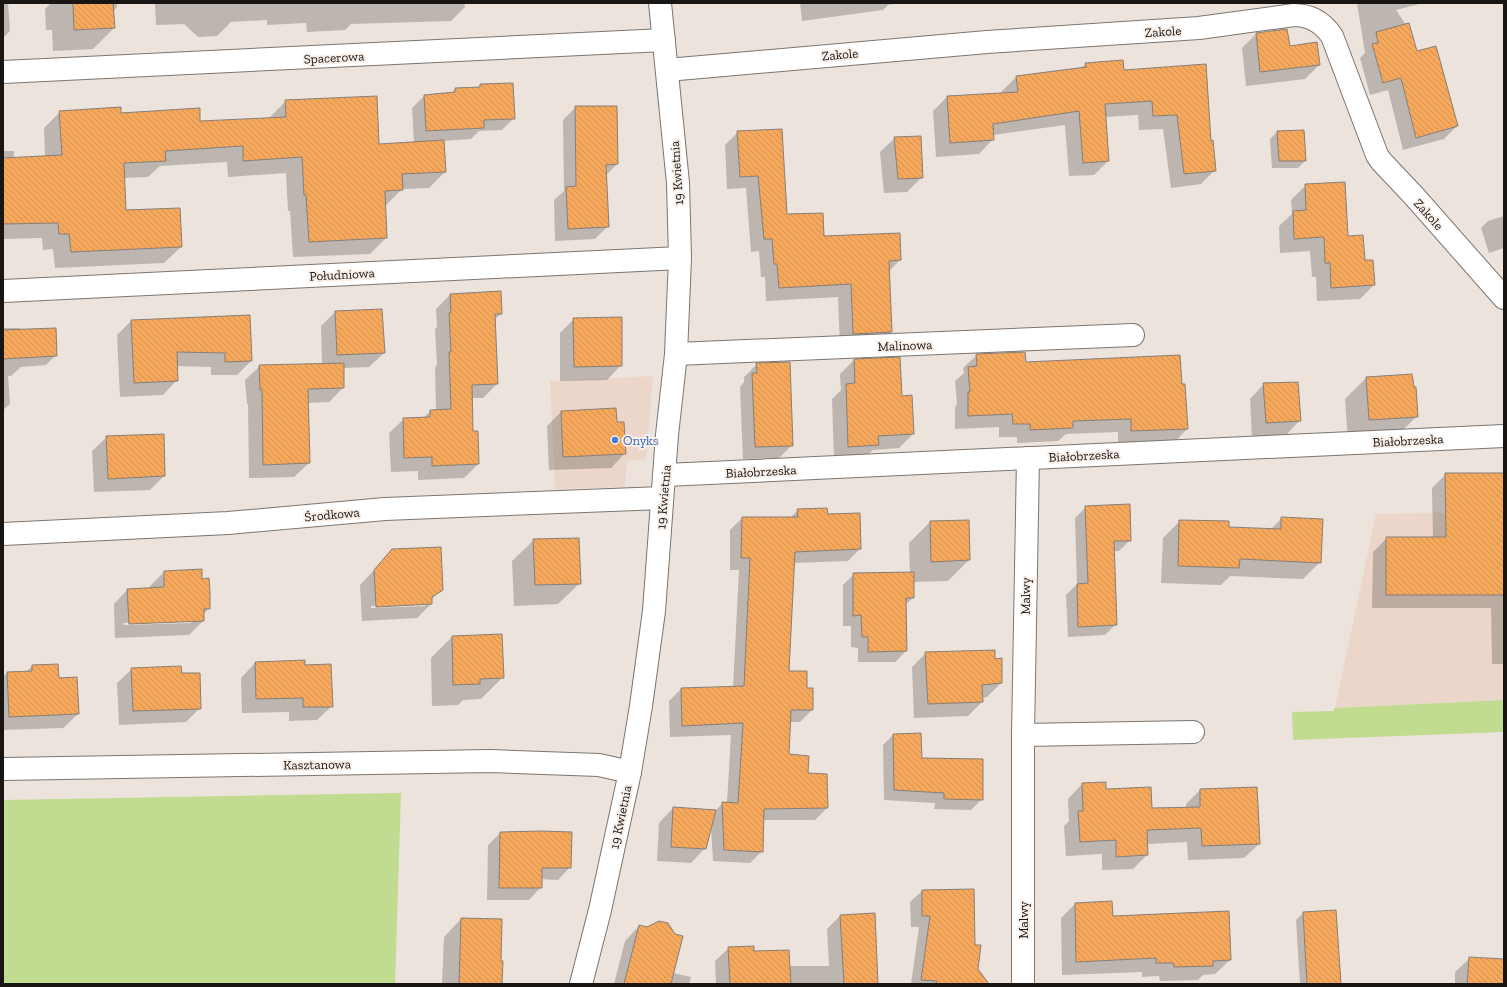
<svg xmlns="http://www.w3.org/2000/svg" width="1507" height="987" font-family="'Zilla Slab',serif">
	<defs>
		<pattern id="building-back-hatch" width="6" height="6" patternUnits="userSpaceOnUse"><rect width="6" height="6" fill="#f6a85d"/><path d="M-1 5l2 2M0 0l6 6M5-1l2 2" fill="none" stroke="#d29050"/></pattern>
	</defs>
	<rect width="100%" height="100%" fill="#ece3dc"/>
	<g fill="#ecd6c9">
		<path d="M653,376l-7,83 -19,2 -2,26 -70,2 -5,-108z"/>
		<path d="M1504,511v189l-169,8 41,-194z"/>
	</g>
	<g fill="#c1dc91">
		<path d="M1504,700v32l-211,8 -1,-28 41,-1 2,-3z"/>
		<path d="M401,793l-6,191h-392v-184z"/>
	</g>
	<g fill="#0003" fill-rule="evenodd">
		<path d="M3,3h5l2,28 -7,7z"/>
		<path d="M51,3h66v4l-4,5 1,16 -21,21 -40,2 -1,-21h-6l-1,-21z"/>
		<path d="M155,3h309l1,4 -14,14 -100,3 -6,6 -38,2 -1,-9 -39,2v-5l-36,2 -14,14 -19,1 -14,-13 -28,1z"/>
		<path d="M800,3h98l-10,2 -5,5 -81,11z"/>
		<path d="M1357,3h66l-27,7 14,21 6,22 41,73 -13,13 -41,11 -15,-60 -18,5 -10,-37 5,-5z"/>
		<path d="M1256,34l33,13 30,18 -14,14 -59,7 -4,-38z"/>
		<path d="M1086,64l37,7 82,-6 5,77 5,28 -14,14 -30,4 -8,-59 -24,1 -1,-15 -33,2 3,44 -14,14 -25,1 -4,-51 -72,10v4l-14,15 -43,3 -3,-46 14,-14 55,-3v-3l14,-14 65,-9z"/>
		<path d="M480,85l34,33 -12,12 -23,1 -8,8 -28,2 2,31 -16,16 -27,1 -17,17 1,32 -16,16 -77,3 -3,-46h-2l-2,-38 -58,4 -1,-15 -67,4 -12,11 -24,1 1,33 56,36 -17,16 -109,5 -2,-19 -10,1 -1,-12 -39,1v-88h11v8l31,-2 -1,-29 16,-16 60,2 79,8 70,-4 17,-17 92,44 36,-2 -2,-35 12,-12 27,-2 4,-5 23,-1z"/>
		<path d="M576,107l41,57 -12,12 3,50 -13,13 -40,2 -1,-41 10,-9 -1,-71z"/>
		<path d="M738,132l48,83 37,22 77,23 -11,11 2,61 -13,13 -38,2 -2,-50 -72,4 -1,-24h-4l-2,-26 -8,1 -5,-64 -19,1 -2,-44z"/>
		<path d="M1277,132l28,29 -7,7h-26l-2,-29z"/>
		<path d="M895,138l27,39 -15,15 -23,1 -4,-41z"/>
		<path d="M1306,185l41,52 17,24 10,24 -14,14 -43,2 -1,-24h-4l-2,-26 -30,2 -1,-27 13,-12 -1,-14z"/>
		<path d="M1504,216v32l-15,5 -8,-25 7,-7z"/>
		<path d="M450,295l51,19 -7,6 3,64 -14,14h-12l1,34 6,32 -14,14 -46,2v-9l-27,1 -2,-39 15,-14 19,-1 8,-7h5l-1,-44 2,-2 -2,-36 2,-2 -1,-18z"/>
		<path d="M335,312l49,41 -15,14 -26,1v20l-14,14 -22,1 2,60 -15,14 -45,1 -1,-74h-1l-2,-24 15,-14 62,-2 -1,-38z"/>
		<path d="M574,319l47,46 -14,15 -47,1v-48z"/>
		<path d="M131,321l120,40 -14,14h-26v-8l-35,-1 1,14 -14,15 -43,2 -3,-62z"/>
		<path d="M3,328h17v2l36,25 -10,10 -25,2 -10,9h-3l2,28 -7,6z"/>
		<path d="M977,355l48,8 159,22 3,44 -13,14 -56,1v-12l-52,2 -8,7 -41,2v-6h-18v-10l-44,2v-22l2,-3 -2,-23 9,-8 -1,-5z"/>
		<path d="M854,360l47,37 12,37 -14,14 -26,2 -10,9 -29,1 -2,-61 9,-9 -1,-16z"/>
		<path d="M757,364l35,81 -13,13 -36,1 -3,-72 4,-5v-5z"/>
		<path d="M1366,378l51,38 -21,21 -48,4 -3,-42z"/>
		<path d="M1264,384l36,36 -14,15 -34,2 -2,-38z"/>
		<path d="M561,412l55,12 9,29 -14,15 -62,2 -2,-44z"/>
		<path d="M107,437l57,39 -14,14 -56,2 -2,-41z"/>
		<path d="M1446,474h58v190h-12l-1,-56h-119l1,-56 14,-14h46l-1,-50z"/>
		<path d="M1086,507l44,33 -11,11h-6l3,73 -11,11 -37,2 -2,-42 11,-11 -2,-66z"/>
		<path d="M798,510l29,5 33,34 -12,12 -55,2 -5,109 18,17 6,21 -12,12h-11l-1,33 19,19 19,1 1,33 -12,12h-52l-1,31 -12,12 -37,-2 -2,-34 -6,21 -14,15 -34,-2 2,-38 14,-15 42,3 8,-8h4l4,-68 -61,2 -1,-36 12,-12 52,-1 6,-118h-9v-40l12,-12h48z"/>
		<path d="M1282,518l38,44 -17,17 -73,-3 -9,9 -60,-2 2,-45 17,-17 47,7 44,1z"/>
		<path d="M930,522l39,38 -21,21 -35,1v16l-8,7 1,46 -11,11h-37v-14l-7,-1v-21h-8v-41l11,-11 56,-1 -1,-30z"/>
		<path d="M534,540l46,43 -22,21 -44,2 -2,-45z"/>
		<path d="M393,550l49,39 -11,11v4l-14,14 -55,3 -2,-36zM427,603l-2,3 -54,2v-2z"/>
		<path d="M164,572l37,8 8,28 -6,7v6l-14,14 -74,3 -1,-34 14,-15h22v-3zM193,620l-2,3 -67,2 -1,-2z"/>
		<path d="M452,637l50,41 -21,21 -18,1 -5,5 -26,1 -1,-48z"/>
		<path d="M926,653l75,6v24l-14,14 -5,1v4l-14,14 -54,2 -2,-51z"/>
		<path d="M304,661v5l28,40 -15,14 -28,1v-9l-47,1 -1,-35 14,-15z"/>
		<path d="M32,666l26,13 20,35 -15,14 -60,2v-53l4,-4 19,-1z"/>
		<path d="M132,669l49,5 19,34 -14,14 -67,3 -2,-42z"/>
		<path d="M893,735l28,24 61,40 -11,11 -37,-1 1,-6 -51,-3 -1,-55z"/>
		<path d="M1082,784l23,6 46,19 35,-1v-4l14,-14 59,54 -15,14 -56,2 -1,-18 -40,2v11l-14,14 -31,1v-16l-36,2 -2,-30 5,-5 -1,-22z"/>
		<path d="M500,833l70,34 -12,13 -17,-1v8l-12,13h-42l1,-55z"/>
		<path d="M973,890l1,56 4,38h-67l8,-57h-8l-1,-25 12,-11z"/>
		<path d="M1111,902l1,15 118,43 -15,14 -12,1 -5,5 -38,1 -1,-5 -17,1v-5l-80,3 -1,-57 14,-14z"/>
		<path d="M1303,913l37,70h3v1h-43l-4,-64z"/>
		<path d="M840,916l37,68h-161l-1,-23 14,-13 60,18h40l-2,-37z"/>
		<path d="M461,919l39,43v22h-58l2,-47z"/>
		<path d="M639,926l34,47 18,4 -2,7h-75l11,-43z"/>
		<path d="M1470,958l34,2v24h-49v-12z"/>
	</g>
	<g fill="url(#building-back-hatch)" stroke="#877f78">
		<path d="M73,3h40l2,25 -41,2z"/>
		<path d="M1409,23l8,28 19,-5 22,80 -42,12 -15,-60 -18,5 -11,-39 6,-1 -2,-11z"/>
		<path d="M1287,29l3,17 27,-4 3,23 -60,7 -4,-39z"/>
		<path d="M1123,60l1,10 82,-6 5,77 2,-1 3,31 -32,3 -7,-59 -24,1 -1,-15 -47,3 4,57 -26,2 -4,-52 -86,13 1,16 -44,3 -3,-47 71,-4 -2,-16 70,-9 -1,-4z"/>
		<path d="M513,83l2,36 -31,1v8l-58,3 -2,-36 31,-3v-4l25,-1v-3z"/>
		<path d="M377,96l2,48 65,-4 2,32 -44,2 1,16 -18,1 2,47 -78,4 -3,-47h-2l-2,-38 -59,4v-15l-78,5 1,10 -42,2 2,47 54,-2 2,39 -111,5 -2,-18h-10l-1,-11 -55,1v-66l59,-3 -3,-44 62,-4v6l79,-5v13l86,-4 -1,-17z"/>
		<path d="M575,106h42l1,58 -12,1 3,62 -41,2 -2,-42 10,-1z"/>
		<path d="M782,129l5,85 36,-1 1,23 76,-3 1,27 -12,1 3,71 -39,2 -2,-50 -72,4 -2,-24h-3l-2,-25h-8l-6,-63 -18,1 -3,-46z"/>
		<path d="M1304,130l2,31h-27l-2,-30z"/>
		<path d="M921,136l2,42 -25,1 -4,-42z"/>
		<path d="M1345,182l3,54 15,-1 2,25h8l2,25 -44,3 -1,-25h-5l-1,-26 -30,2 -1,-28 13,-1 -1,-26z"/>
		<path d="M501,291l1,23h-7l3,70 -26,1 1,46h5l1,33 -47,2v-9l-28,1 -1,-40 27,-1v-7l21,-1 -2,-57h2l-2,-39h2l-1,-19z"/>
		<path d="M382,309l3,44 -48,2 -2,-44z"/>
		<path d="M250,315l2,46 -27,1v-9l-48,-1 1,29 -44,2 -3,-63z"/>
		<path d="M622,317v49l-48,1 -1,-49z"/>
		<path d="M56,328l1,28 -54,3v-29z"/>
		<path d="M1025,352l1,10 154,-7 2,29h3l3,45 -57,2v-12l-58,2v7l-43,2v-6h-17l-1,-10 -44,2v-24h2l-2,-25 9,-1 -1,-12z"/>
		<path d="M900,357l2,39 10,-1 2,39 -36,2 1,9 -31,2 -2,-63 9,-1 -1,-24z"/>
		<path d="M790,362l3,84 -38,1 -3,-74h5l-1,-10z"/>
		<path d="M344,363v25l-36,1 2,74 -47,2 -1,-75h-2l-1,-25z"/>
		<path d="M1412,374l2,13h2l2,30 -49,3 -3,-43z"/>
		<path d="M1298,382l3,39 -35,2 -3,-40z"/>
		<path d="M616,408l1,14h7l2,32 -63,3 -2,-46z"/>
		<path d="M164,434l1,42 -57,3 -2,-43z"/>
		<path d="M1445,473h59v122h-118v-58h60z"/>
		<path d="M1130,504l1,37h-17l3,84 -39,2 -1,-43 11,-1 -3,-77z"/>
		<path d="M827,508l1,6 32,-1 1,36 -66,3 -6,119h18v17h6v22h-22l-2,44 20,2 -1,17 19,1 1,34 -64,1 -1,43 -39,-2 -2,-48 16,1 5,-80 -61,3 -1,-38 63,-2 6,-128h-9l1,-41h56l-1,-8z"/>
		<path d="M1281,517l42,2 -2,44 -81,-4 -1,9 -61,-2 1,-46 50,1v6l52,2z"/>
		<path d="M969,520l1,40 -39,2 -1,-41z"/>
		<path d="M579,538l2,46 -46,1 -2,-46z"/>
		<path d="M441,547l2,43 -11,7v7l-56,3 -2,-37 18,-21z"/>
		<path d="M202,569v10l7,-1 1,14v17h-6v12l-75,3 -2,-35 37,-2v-16z"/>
		<path d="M914,572v26h-8l1,53 -39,1v-15h-6l-1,-22 -8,1v-43z"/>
		<path d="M502,634l2,44 -24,1v5l-27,1 -1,-49z"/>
		<path d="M995,650v9l7,-1v25l-20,2 1,17 -55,2 -3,-52z"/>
		<path d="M305,660v5l26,-1 2,43h-30v-9l-47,1 -1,-37z"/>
		<path d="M58,664l1,14 18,-1 2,37 -70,3 -2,-45 25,-1v-6z"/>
		<path d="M181,666l1,7h18l1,36 -68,2 -2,-43z"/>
		<path d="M921,733l1,25 61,1v41l-39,-1v-6l-50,-3 -1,-56z"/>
		<path d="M1106,782v7l45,-2 1,21 48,-1v-18l57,-2 3,57 -58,2 -1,-18 -54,2 1,25 -32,2v-17l-36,2 -2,-31h5l-1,-28z"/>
		<path d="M673,807l43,3 -10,39 -35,-2z"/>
		<path d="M542,831l30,1 -1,36h-29v20h-43l1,-56z"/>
		<path d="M974,889l1,56h6l-3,24 11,15h-53l1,-3 -16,-1 9,-64h-8v-26z"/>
		<path d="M1112,901l1,15 116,-5 2,49 -18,1v5l-39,1 -1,-4h-17v-5l-80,4 -1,-59z"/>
		<path d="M1336,910l5,74h-34l-4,-72z"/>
		<path d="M875,913l3,71h-34l-4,-69z"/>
		<path d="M461,918l41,1 -1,42h2l-1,23h-43z"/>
		<path d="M659,921l9,2 7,11 8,2 -12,48h-47l15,-59 8,2z"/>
		<path d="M754,946v5l35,-1 2,34h-61l-2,-37z"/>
		<path d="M1469,957l35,2v25h-37z"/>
	</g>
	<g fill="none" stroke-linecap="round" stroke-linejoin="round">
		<g stroke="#7d756e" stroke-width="24">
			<g id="minor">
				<path d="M667,70l320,-28 212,-14 95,-13c16,0 29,8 38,21l45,119 4,6 33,35 90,102"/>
				<path d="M3,72l661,-32"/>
				<path d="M3,291l677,-33"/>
				<path d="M676,354l457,-19"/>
				<path d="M665,475l839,-39"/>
				<path d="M3,534l225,-11 157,-14 277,-11"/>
				<path d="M1023,735l170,-3"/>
				<path d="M3,769l487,-8 109,4 31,7"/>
				<path d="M581,984l19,-74 30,-138 11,-66 13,-95 13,-176 9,-81 4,-96 -2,-75 -18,-180"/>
				<path d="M1023,984v-249l5,-277"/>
			</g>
		</g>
		<use href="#minor" stroke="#fff" stroke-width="22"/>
	</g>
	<circle fill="#3f7fe0" stroke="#f9f0e9" stroke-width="1.5" cx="615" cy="440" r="4"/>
	<g text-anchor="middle" stroke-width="4" stroke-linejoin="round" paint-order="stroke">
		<g font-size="13" fill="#191513" stroke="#f9f0e9">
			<text transform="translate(1163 31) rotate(-4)" y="5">Zakole</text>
			<text transform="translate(840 54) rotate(-5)" y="5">Zakole</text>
			<text transform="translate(334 57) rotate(-3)" y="5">Spacerowa</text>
			<text transform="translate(676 173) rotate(-94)" y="5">19 Kwietnia</text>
			<text transform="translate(1429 214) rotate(48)" y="5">Zakole</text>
			<text transform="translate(342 274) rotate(-3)" y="5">Południowa</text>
			<text transform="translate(905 345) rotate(-2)" y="5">Malinowa</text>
			<text transform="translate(1408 440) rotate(-3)" y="5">Białobrzeska</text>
			<text transform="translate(1084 455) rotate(-3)" y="5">Białobrzeska</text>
			<text transform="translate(761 471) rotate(-3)" y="5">Białobrzeska</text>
			<text transform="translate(663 497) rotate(-85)" y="5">19 Kwietnia</text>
			<text transform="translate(332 514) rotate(-5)" y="5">Środkowa</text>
			<text transform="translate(1025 596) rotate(-89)" y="5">Malwy</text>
			<text transform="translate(317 764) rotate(-1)" y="5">Kasztanowa</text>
			<text transform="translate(620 817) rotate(-78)" y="5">19 Kwietnia</text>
			<text transform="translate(1023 920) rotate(-90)" y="5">Malwy</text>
		</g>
		<g font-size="13" fill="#366cbe" stroke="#f9f0e9" text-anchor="start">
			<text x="623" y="445">Onyks</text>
		</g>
	</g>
	<rect width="1507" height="987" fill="none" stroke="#191513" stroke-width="8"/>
</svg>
